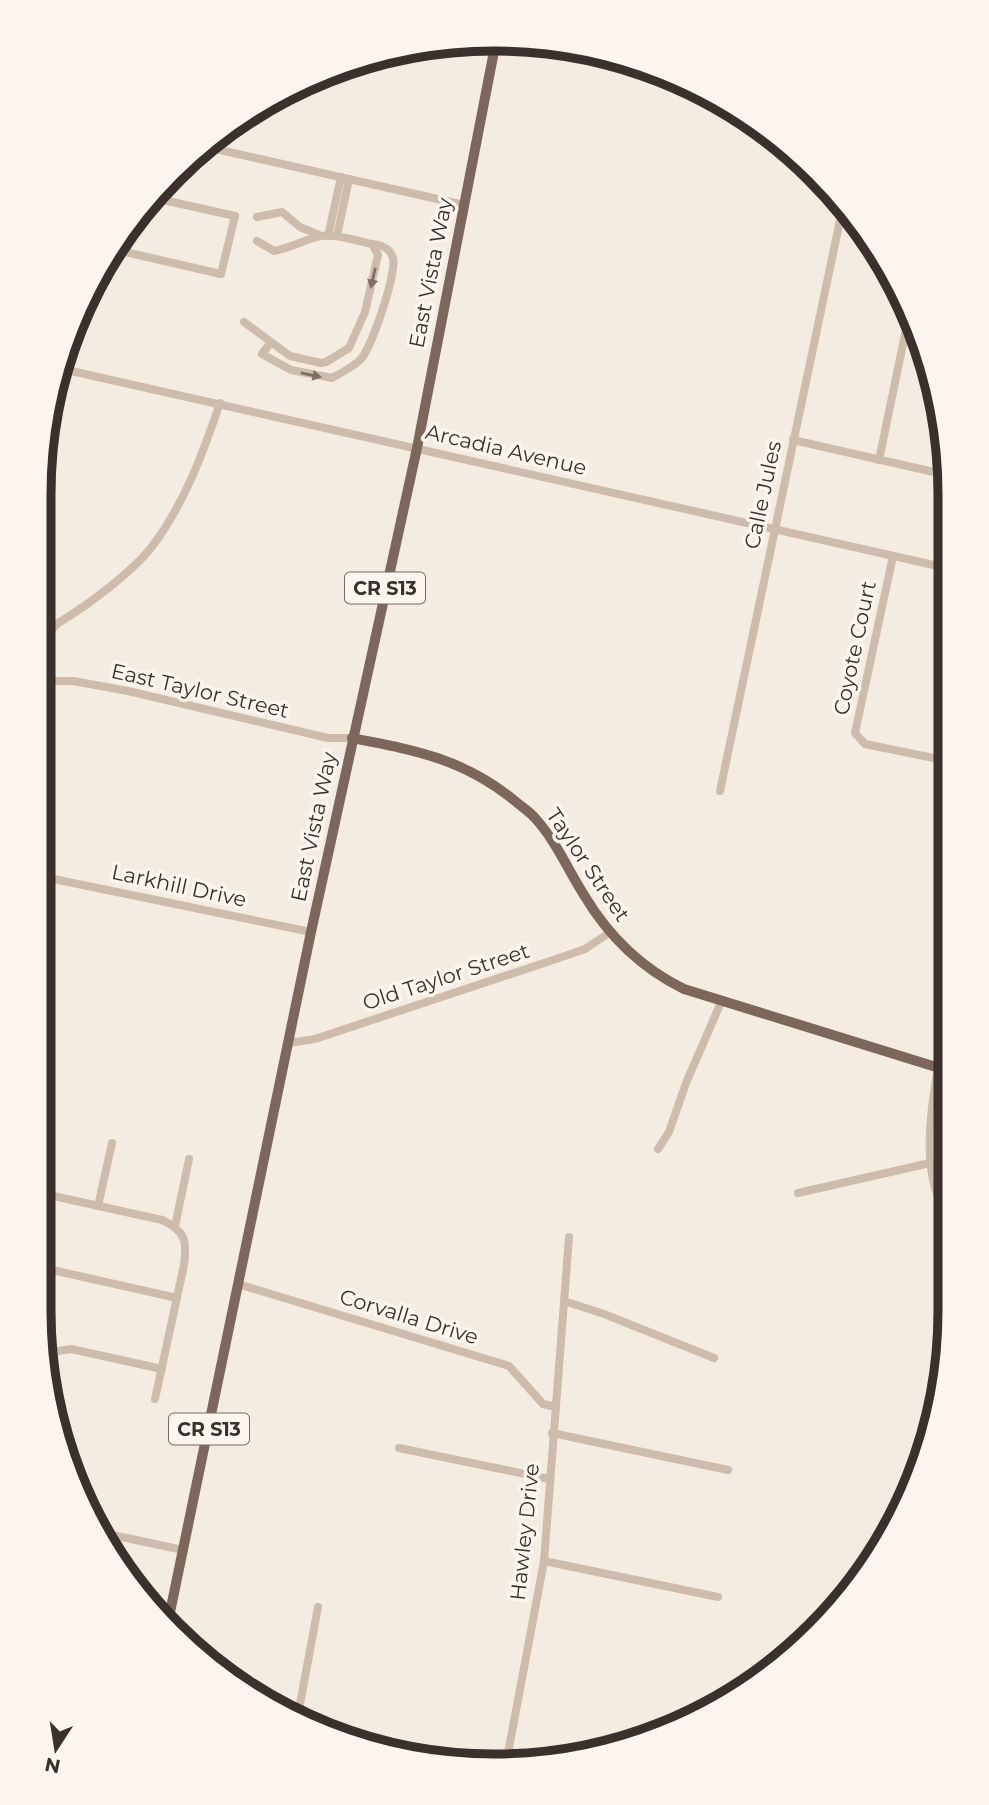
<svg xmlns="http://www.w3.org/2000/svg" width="989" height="1805" font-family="Montserrat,sans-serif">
	<rect width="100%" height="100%" fill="#f4ebe1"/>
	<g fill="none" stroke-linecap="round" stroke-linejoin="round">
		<g stroke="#cdbbac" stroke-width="8">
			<path d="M202,146l262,59"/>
			<path d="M257,217l25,-5 18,15 19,8"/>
			<path d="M328,236l13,-59"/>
			<path d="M337,236l12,-57"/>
			<path d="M257,241l17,10c15,-3 28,-10 43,-14 16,-5 39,4 55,7"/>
			<path d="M112,249l109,25 14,-58 -85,-19"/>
			<path d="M244,322l46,34 31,7 5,-1 23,-14 16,-36 13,-57 -6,-11c10,1 18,4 21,14 4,15 -22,92 -33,102 -7,7 -19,13 -28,18l-41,-8 -29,-16 9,-12"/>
			<path d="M58,368l889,200"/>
			<path d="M793,440l154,35"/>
			<path d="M879,460l31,-150"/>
			<path d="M893,556l-38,177 10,11 83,17"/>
			<path d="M39,655l10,-22 9,-10c29,-17 76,-52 96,-79 31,-42 49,-91 66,-141"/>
			<path d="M39,681h34l55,10 200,47h24"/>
			<path d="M720,791l123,-585"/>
			<path d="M39,876l272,56"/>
			<path d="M289,1043l26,-4 241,-80 29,-10 24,-16"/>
			<path d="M938,1067c-8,51 -18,107 11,153"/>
			<path d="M658,1149l11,-17 17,-49 36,-83"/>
			<path d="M798,1193l132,-30"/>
			<path d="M98,1206l14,-63"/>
			<path d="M175,1226l14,-67"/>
			<path d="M39,1244l10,-49 113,25c24,11 25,21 22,45l-29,134"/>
			<path d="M39,1267l138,31"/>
			<path d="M238,1284l271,82 34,38 13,3"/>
			<path d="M564,1301l40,13 110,44"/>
			<path d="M46,1353l25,-4 91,20"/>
			<path d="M552,1433l176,37"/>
			<path d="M399,1448l150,31"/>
			<path d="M103,1533l80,17"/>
			<path d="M544,1561l174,36"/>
			<path d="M298,1715l20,-108"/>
			<path d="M506,1764l38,-203 25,-324"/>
		</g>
		<g stroke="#7d675c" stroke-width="10">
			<path d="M352,738c63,12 112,21 163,63 7,6 15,11 20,17 21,23 33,52 49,77 25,42 57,73 100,94l265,82"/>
			<path d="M168,1622l143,-690 106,-484 79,-407"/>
		</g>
	</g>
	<defs><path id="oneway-solid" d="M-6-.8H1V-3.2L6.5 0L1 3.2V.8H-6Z" transform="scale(1.75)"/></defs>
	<g fill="#7d6f65">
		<use href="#oneway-solid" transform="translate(373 278) rotate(103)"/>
		<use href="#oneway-solid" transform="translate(311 375) rotate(12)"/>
	</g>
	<g text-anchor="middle" stroke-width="7" stroke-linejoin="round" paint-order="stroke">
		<g fill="#fbf5ee" stroke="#756b66" stroke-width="2">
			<rect x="345" y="572.5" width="80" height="31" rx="5"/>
			<rect x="169" y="1413.5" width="80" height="31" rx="5"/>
		</g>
		<g font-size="19" font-weight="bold" fill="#3b302b">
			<text x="385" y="595">CR S13</text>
			<text x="209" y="1436">CR S13</text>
		</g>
		<g font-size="21" fill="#3b302b" stroke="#fbf5ee">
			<text transform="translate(431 273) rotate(-79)" y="7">East Vista Way</text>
			<text transform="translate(506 450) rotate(13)" y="7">Arcadia Avenue</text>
			<text transform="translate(763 495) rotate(-78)" y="7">Calle Jules</text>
			<text transform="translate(855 648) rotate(-78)" y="7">Coyote Court</text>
			<text transform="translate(200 691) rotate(13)" y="7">East Taylor Street</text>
			<text transform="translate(314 827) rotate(-78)" y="7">East Vista Way</text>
			<text transform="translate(588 865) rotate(56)" y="7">Taylor Street</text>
			<text transform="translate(179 886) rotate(12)" y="7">Larkhill Drive</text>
			<text transform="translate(446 977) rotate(-18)" y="7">Old Taylor Street</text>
			<text transform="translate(409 1317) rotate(17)" y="7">Corvalla Drive</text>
			<text transform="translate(525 1532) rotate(-84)" y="7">Hawley Drive</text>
		</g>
	</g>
	<path d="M0 0H989V1805H0ZM494 51H495A443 443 0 0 1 938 494V1311A443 443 0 0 1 495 1754H494A443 443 0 0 1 51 1311V494A443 443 0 0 1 494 51Z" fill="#fbf5ee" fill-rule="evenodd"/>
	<path fill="none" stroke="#3b302b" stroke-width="9" d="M494 51H495A443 443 0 0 1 938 494V1311A443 443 0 0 1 495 1754H494A443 443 0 0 1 51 1311V494A443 443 0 0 1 494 51Z"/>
	<g transform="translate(56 1749) rotate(192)" stroke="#fbf5ee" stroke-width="5" paint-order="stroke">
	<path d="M0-5L12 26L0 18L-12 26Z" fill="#3b302b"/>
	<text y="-10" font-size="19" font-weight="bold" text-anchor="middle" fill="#3b302b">N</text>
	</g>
</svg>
